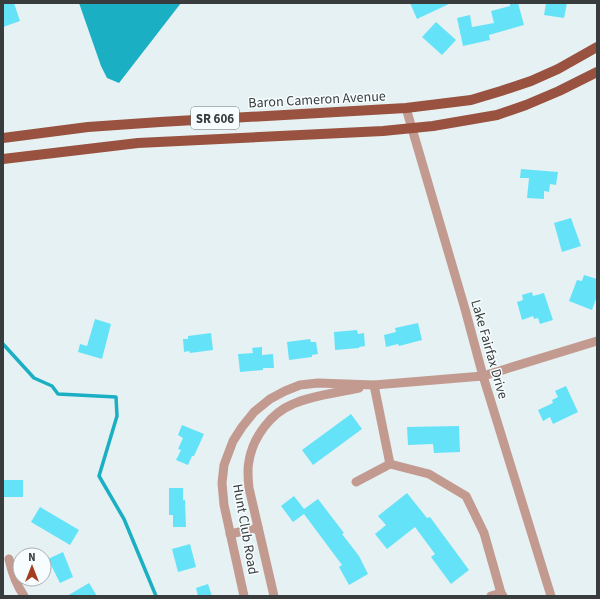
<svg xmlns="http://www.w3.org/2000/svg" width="600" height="599" font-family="'Source Sans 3',sans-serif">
	<rect width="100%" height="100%" fill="#e6f1f3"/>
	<path fill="#1bafc4" d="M79,3h102l-62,80 -12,-5 -6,-12z"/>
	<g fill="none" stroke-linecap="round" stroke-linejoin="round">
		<path stroke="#1bafc4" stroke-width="3.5" d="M3,344l31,34 18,8 6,8 58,3 1,19 -18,60 25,43 32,77"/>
	</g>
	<g fill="#64e3f8">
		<path d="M3,3h11l6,18 -17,6z"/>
		<path d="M410,3h41l-34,16z"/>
		<path d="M510,3h8l6,22 -35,10 1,5 -27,6 -6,-28 13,-3 2,12 22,-4 -3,-12 19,-5z"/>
		<path d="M546,3h21l-3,15 -20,-3z"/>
		<path d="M436,22l20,18 -14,15 -20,-18z"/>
		<path d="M521,169l37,3 -2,13 -6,-1 -1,8 -5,-1v8l-17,-1 2,-20h-9z"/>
		<path d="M571,218l10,28 -19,6 -8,-29z"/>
		<path d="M584,275l13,4v17l-5,14 -23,-9 8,-21 5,1z"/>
		<path d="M532,292l1,4 11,-3 9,27 -13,4 -2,-6 -4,1 -1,-3 -11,4 -5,-18 6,-2 -1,-5z"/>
		<path d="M95,319l16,5 -9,35 -24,-7 2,-8 7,2z"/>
		<path d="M418,323l4,17 -23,6 -1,-2 -12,3 -2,-12 12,-3 -1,-4z"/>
		<path d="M357,330l1,4 6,-1 1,13 -6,1v1l-24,2 -1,-18z"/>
		<path d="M211,333l2,17 -23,3 -1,-2 -5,1 -1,-13h5v-3z"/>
		<path d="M310,339l1,3h5l2,12 -6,1v2l-23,3 -2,-18z"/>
		<path d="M262,347v8l11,-1 1,14h-11v2l-23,2 -2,-18 15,-1 -1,-5z"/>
		<path d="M566,386l12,26 -25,12 -3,-7 -7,4 -5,-11 15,-7 -1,-3 6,-3 -3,-6z"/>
		<path d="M351,414l11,15 -49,36 -11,-15z"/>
		<path d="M182,425l22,9 -10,22h-2l-4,9 -12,-5 5,-10 -3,-1 5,-11 -5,-3z"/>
		<path d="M459,426l1,26 -26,1 -1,-9 -25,1 -1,-18z"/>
		<rect x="3" y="480" width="20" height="17"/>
		<path d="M169,488h14v12h2l1,27h-13v-12h-4z"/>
		<path d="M407,493l20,25 3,-1 39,53 -18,14 -20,-27 4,-3 -20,-27 -28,22 -12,-15 11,-9 -8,-9z"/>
		<path d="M294,496l10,13 14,-10 26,34 -2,1 17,22 9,18 -19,11 -10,-18 3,-2 -38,-51 -11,8 -12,-16z"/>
		<path d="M40,507l39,23 -9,15 -39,-23z"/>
		<path d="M190,544l6,23 -18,5 -6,-23z"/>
		<path d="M63,552l10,25 -13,6 -12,-24z"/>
		<path d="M89,583l8,13h-30z"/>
		<path d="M208,584l4,12h-14l-2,-8z"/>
	</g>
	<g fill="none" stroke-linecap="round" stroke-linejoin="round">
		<g stroke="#c39a8f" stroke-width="9">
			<path d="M406,108l59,201 18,67 68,220"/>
			<path d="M374,385l16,79 39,10 37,22 18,37 17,60 2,3"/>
			<path d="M356,482l34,-18"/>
			<path d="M230,534l28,-6"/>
			<path d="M9,559c3,14 7,25 15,37"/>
			<path d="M244,596l-20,-91 -2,-22 2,-18 9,-24 9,-14 12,-15 16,-13 15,-8 15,-6 18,-2 56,2 109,-9 114,-35"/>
			<path d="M274,596l-25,-108c-1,-9 -2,-18 0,-27 4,-24 22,-48 44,-57 20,-9 44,-11 66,-16"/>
			<path d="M491,596l10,-3"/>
		</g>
		<g stroke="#98523f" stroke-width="10">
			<path d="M3,138l85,-11 72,-5 246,-14 65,-8 30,-9 30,-10 27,-12 39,-22"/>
			<path d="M3,159l135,-16 245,-12 50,-5 64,-11 29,-10 33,-14 38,-19"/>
		</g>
	</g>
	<g text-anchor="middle" stroke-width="3" stroke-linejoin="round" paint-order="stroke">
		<rect fill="#f7fdfe" stroke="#717677" stroke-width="1" x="191" y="107" width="48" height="22" rx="3"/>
		<g font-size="13" font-weight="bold" fill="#383c3d">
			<text x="215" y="123">SR 606</text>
		</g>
		<g font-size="14" fill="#383c3d" stroke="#f7fdfe">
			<text transform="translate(317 99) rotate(-3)" y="5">Baron Cameron Avenue</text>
			<text transform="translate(490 349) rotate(74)" y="5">Lake Fairfax Drive</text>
			<text transform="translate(246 529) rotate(80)" y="5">Hunt Club Road</text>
		</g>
	</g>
	<rect width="600" height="599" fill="none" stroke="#383c3d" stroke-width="8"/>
	<g transform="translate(32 567)"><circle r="19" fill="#f7fdfe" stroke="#abb0b1"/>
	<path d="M0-3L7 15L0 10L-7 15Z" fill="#a43c1f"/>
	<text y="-6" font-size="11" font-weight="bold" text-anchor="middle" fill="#383c3d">N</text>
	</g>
</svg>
